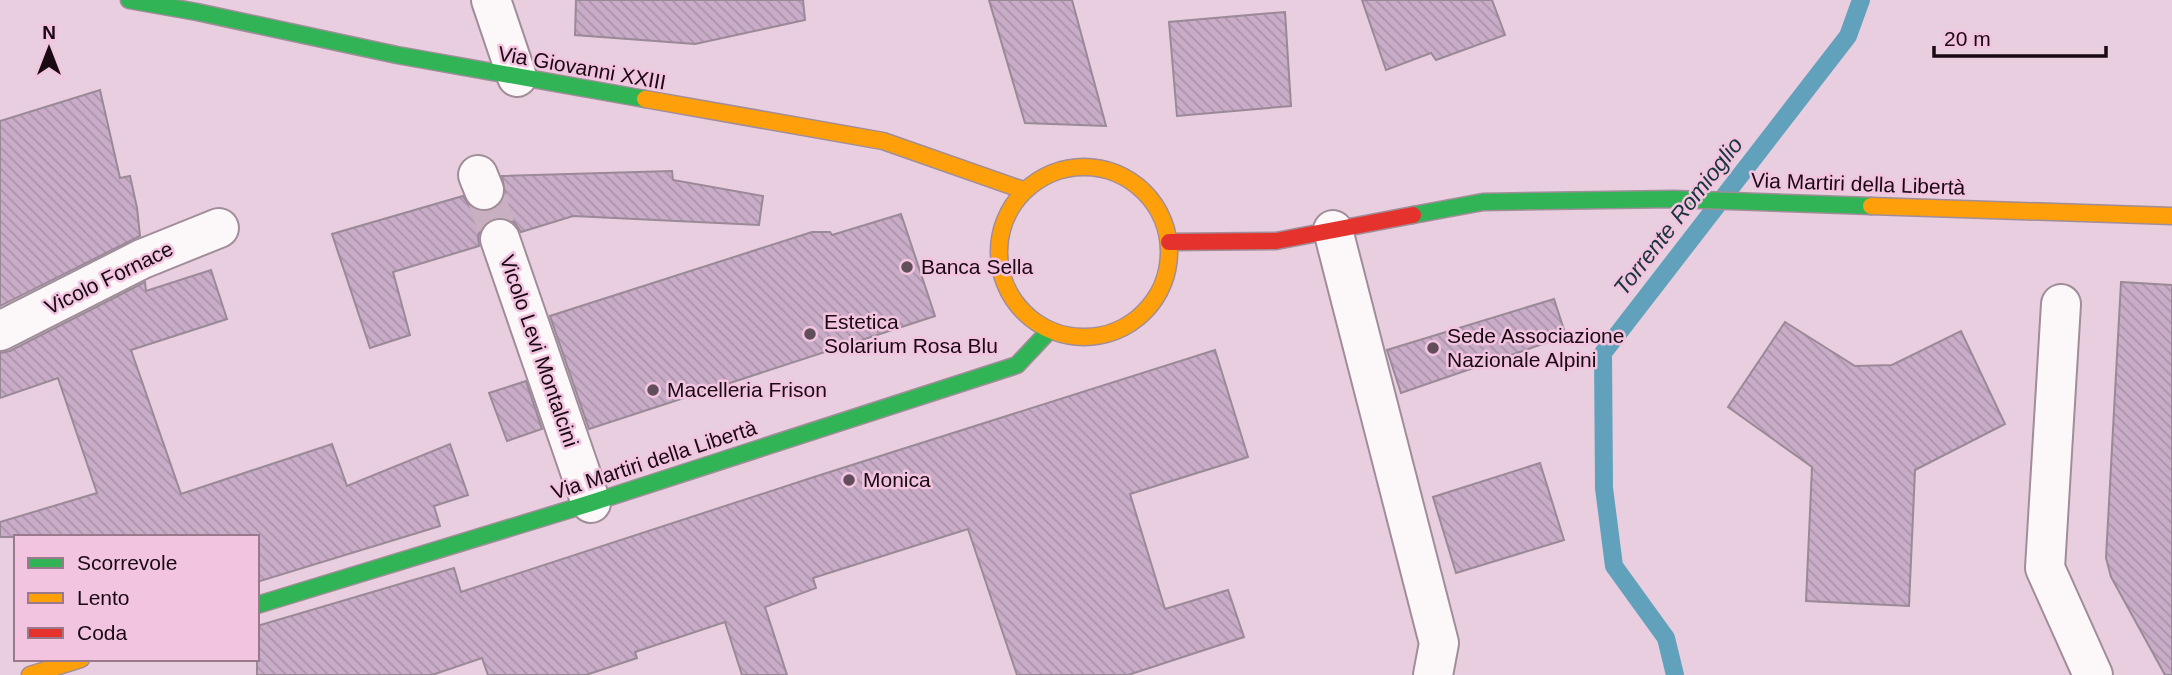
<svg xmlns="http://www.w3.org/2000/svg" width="2172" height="675" font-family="Helvetica,sans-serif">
	<defs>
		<pattern id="building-back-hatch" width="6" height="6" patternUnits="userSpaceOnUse" patternTransform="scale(1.75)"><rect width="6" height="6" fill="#c9acc7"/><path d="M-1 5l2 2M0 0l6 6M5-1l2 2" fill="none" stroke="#ac93aa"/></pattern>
	</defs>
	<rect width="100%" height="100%" fill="#e8cede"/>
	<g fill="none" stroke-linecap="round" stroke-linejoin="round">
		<path stroke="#62a1bb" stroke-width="18" d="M1675,675l-9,-37 -52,-72 -10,-78 -1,-135 245,-317 13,-36"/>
	</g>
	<g fill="url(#building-back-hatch)" stroke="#9a8996" stroke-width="2">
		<path d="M576,0h227l2,20 -110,24 -120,-9z"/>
		<path d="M989,0h83l34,126 -81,-3z"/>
		<path d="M1362,0h130l13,35 -69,25 -5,-7 -45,17z"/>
		<path d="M1285,12l6,94 -114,10 -8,-94z"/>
		<path d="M100,90l20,88 10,-2 7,32 3,28 -140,70v-185z"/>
		<path d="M672,171l1,9 90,16 -4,29 -186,-9 -52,16 -7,-10 -9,-4h-11l-11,7 -5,11 1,10 -86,26 17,63 -40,13 -38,-114 131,-38 8,12 9,3 11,-1 10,-6 4,-10 -3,-18z"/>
		<path d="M901,214l34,102 -346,113 -39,-113 262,-84h18l2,3z"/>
		<path d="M211,270l16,49 -96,31 50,144 151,-50 15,42 103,-42 18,51 -34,11 6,20 -183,56v-45h-257v-15l97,-29 -39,-115 -58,20v-45l10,-2 135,-69 1,9z"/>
		<path d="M2121,282l51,3v390h-7l-54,-98 -5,-19z"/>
		<path d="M1554,299l12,37 -165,57 -14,-43z"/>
		<path d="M1785,322l70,44 37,-1 69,-34 44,93 -90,46 -6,136 -103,-5 6,-134 -84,-60z"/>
		<path d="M1215,350l33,107 -118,37 35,115 63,-19 16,47 -116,38h-111l-49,-146 -155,49 3,10 -51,19 22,68h-45l-17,-53 -90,30 2,6 -51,17h-98l-6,-17 -50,17h-175v-49l197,-58 7,24 353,-115z"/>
		<path d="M526,381l16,48 -35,12 -18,-48z"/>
		<path d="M1540,463l24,77 -108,33 -23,-76z"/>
	</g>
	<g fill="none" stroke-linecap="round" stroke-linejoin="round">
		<path stroke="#c9b0c0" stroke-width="38" stroke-dasharray="38 19" stroke-linecap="butt" d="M484,190l16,49"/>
		<g stroke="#a08d99" stroke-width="42">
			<g id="street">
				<path d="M491,0l26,77"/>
				<path d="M478,175l6,15"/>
				<path d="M1333,230l106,413 -6,32"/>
				<path d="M500,239l91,264"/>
				<path d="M2061,304l-16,264 48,107"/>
				<path d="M0,331l142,-72 77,-31"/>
			</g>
		</g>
		<g stroke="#a08d99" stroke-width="19">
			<g id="fast">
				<path d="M129,0l68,12 200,43 248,44"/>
				<path d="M1413,215l70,-13 190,-3 198,7"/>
				<path d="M257,605l334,-102 426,-138 32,-34"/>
			</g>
		</g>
		<g stroke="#a08d99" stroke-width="19">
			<g id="slow">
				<path d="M645,99l238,42 140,49"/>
				<circle cx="1084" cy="252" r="85"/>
				<path d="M1871,206l301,10"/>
				<path d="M30,675l51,-16"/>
			</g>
		</g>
		<g stroke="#a08d99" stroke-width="19">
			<path id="jam" d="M1169,242l107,-1 137,-26"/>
		</g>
		<use href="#street" stroke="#fcf8fa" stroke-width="38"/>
		<use href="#fast" stroke="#30b455" stroke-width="16"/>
		<use href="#slow" stroke="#ff9f0a" stroke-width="16"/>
		<use href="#jam" stroke="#e5322d" stroke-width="16"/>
	</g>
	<g fill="#614e5a" stroke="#f3c4df" stroke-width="2.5">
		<circle cx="907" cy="267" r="7"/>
		<circle cx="810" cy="334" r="7"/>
		<circle cx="1433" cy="348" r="7"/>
		<circle cx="653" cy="390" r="7"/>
		<circle cx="849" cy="480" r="7"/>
	</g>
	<g text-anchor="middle" stroke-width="5" stroke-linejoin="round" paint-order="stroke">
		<g font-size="21" fill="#180913" stroke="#f3c4df">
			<text transform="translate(582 68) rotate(10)" y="7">Via Giovanni XXIII</text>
			<text transform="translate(1858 184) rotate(2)" y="7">Via Martiri della Libertà</text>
			<text transform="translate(109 278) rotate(-26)" y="7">Vicolo Fornace</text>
			<text transform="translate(539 351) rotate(71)" y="7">Vicolo Levi Montalcini</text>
			<text transform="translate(654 460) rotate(-18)" y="7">Via Martiri della Libertà</text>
		</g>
		<g font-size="21" fill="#180913" stroke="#f3c4df" text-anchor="start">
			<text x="921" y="274">Banca Sella</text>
			<text x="824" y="329">Estetica<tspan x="824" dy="24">Solarium Rosa Blu</tspan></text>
			<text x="1447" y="343">Sede Associazione<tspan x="1447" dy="24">Nazionale Alpini</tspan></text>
			<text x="667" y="397">Macelleria Frison</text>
			<text x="863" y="487">Monica</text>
		</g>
		<g font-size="23" font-style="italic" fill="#17353e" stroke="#f3c4df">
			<text transform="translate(1678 216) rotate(-52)" y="8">Torrente Romioglio</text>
		</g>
	</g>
	<rect x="14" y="535" width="245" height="126" fill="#f3c4df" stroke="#9b798d" stroke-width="2"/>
	<rect x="28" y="558" width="35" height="10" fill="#30b455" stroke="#9b798d" stroke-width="2"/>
	<text x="77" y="570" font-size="21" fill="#180913">Scorrevole</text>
	<rect x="28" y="593" width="35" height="10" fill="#ff9f0a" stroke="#9b798d" stroke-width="2"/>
	<text x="77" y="605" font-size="21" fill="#180913">Lento</text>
	<rect x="28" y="628" width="35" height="10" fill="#e5322d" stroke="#9b798d" stroke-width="2"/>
	<text x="77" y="640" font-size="21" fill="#180913">Coda</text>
	<g transform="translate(49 49)" stroke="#f3c4df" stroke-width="5" paint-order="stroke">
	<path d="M0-5L12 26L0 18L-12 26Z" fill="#180913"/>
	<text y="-10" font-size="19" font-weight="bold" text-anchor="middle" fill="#180913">N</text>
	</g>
	<path d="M1934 46v10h172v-10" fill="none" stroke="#180913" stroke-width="3.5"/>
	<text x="1944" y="46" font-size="21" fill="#180913" stroke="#f3c4df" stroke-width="5" paint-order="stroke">20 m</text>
</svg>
